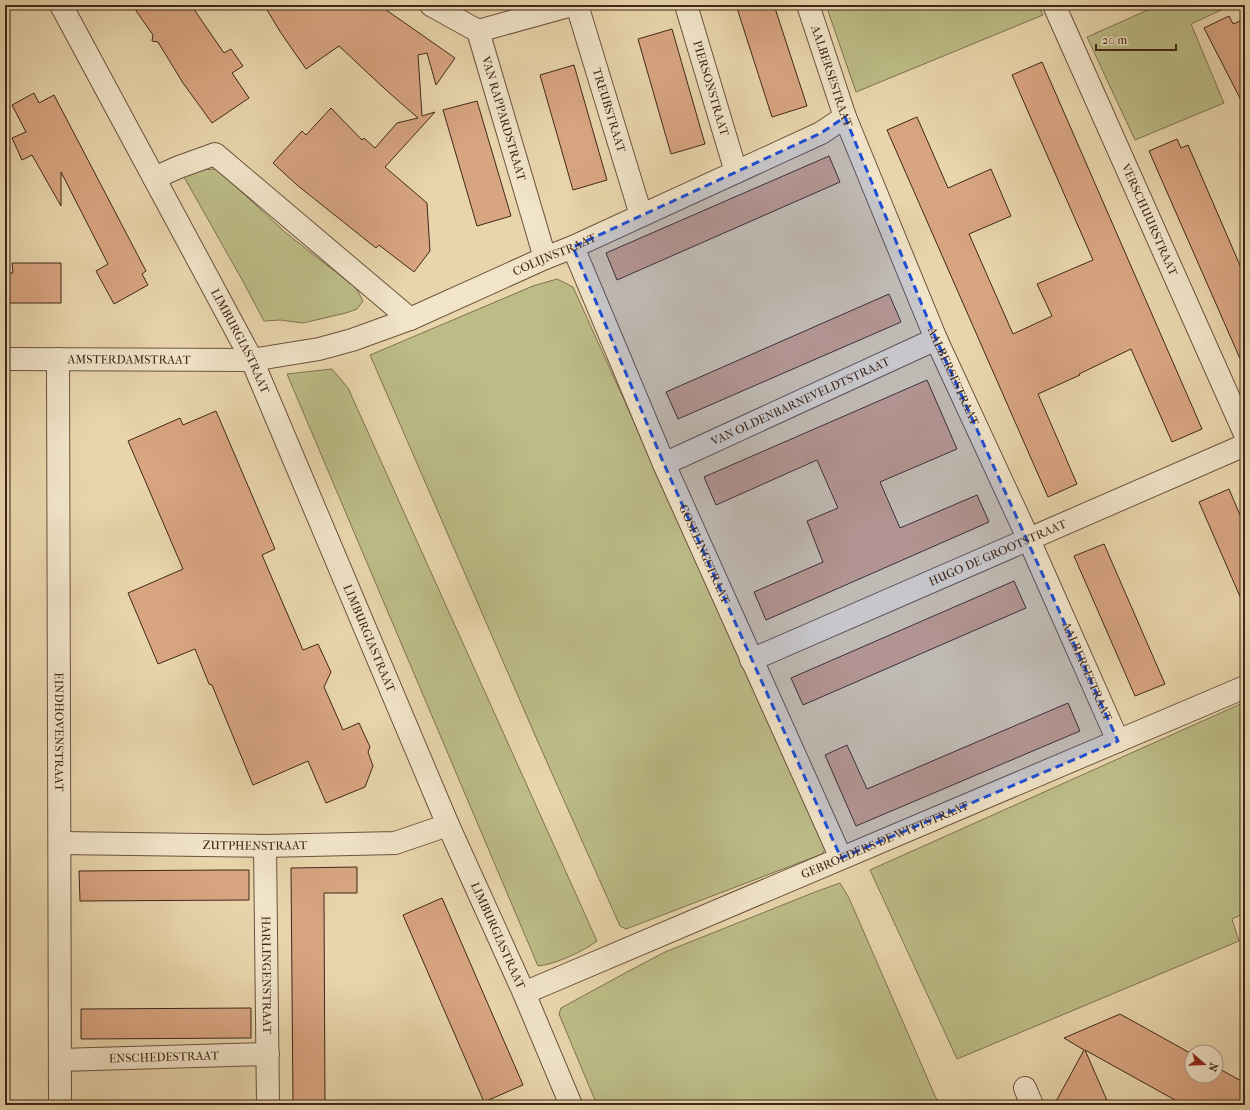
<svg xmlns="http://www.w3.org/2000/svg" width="1250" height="1110" font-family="'IM FELL French Canon',serif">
	<rect width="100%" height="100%" fill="#e9d5ac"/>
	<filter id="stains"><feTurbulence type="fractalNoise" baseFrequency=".005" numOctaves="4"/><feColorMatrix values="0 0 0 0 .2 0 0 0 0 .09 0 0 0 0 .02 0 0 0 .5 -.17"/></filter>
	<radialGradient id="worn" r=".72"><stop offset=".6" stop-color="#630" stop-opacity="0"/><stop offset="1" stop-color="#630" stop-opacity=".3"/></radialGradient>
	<g fill="#bcbc86" stroke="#7e7250">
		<path d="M826,5h212l5,10 -187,77z"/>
		<path d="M1159,5h73l-41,19 33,79 -89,37 -48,-103z"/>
		<path d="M217,169l69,64 70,55 7,13 -6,8 -11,4 -43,10 -23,-3 -16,1 -24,-45 -56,-99 11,-7z"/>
		<path d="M557,279l16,8 253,560 -4,7 -196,75 -6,-3 -82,-184 -168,-387 163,-69z"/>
		<path d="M332,369l16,19 249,553c-15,11 -41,23 -59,25l-251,-592z"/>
		<path d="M1245,702v211l-13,6 7,22 -282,118 -87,-189z"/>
		<path d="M840,883l9,15 90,207h-342l-38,-91 2,-6 64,-35 40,-21 150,-60z"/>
	</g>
	<g fill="#d8a581" stroke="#412719">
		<path d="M132,5h59l33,48 7,-4 12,17 -11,7 17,25 -37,25 -29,-40 -25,-41 -6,-1 1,-6z"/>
		<path d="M264,5h115l76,53 -19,27 -9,-32 -9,2 4,61 13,-4 -50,55 42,36 3,48 -16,21 -35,-27 -3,3 -79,-63 -24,-22 29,-32 4,4 25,-27 31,32 2,-2 11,10 22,-25 21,-5 -32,-28 -47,-44 -33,23 -25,-36z"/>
		<path d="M736,5h38l33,101 -35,11z"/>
		<path d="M1229,16l4,8 12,-5v89l-41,-80z"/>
		<path d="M672,29l33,115 -34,10 -33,-115z"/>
		<path d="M1042,62l160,367 -30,13 -41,-93 -52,25 1,1 -42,19 39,90 -29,13 -161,-367 30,-13 31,71 43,-19 20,47 -42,18 44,100 39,-18 -15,-32 56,-24 -81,-185z"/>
		<path d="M574,65l33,115 -34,10 -33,-115z"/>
		<path d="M34,93l5,10 15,-8 92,176 -4,3 6,11 -34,19 -18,-33 12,-7 -47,-92v34l-29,-51 -10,5 -10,-22 14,-6 -14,-27z"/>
		<path d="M477,101l34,115 -34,10 -34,-116z"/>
		<path d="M1177,139l4,9 7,-3 57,132v93l-96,-219z"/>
		<path d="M829,156l11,26 -223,98 -11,-27z"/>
		<path d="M12,263h49v40h-56v-30h8z"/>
		<path d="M889,294l12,28 -223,97 -12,-27z"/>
		<path d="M927,380l30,69 -77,33 20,46 77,-33 12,27 -223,98 -12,-28 69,-30 -16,-41 31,-13 -21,-48 -101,45 -12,-28z"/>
		<path d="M216,411l59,138 -13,6 41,95 15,-6 13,28 -7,15 19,43 16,-7 11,24 -2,5 5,14 -8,21 -39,16 -18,-42 -55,24 -41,-100 -3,-1 -14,-35 -37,15 -30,-71 55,-24 -55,-128 52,-23 3,7z"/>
		<path d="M1229,489l16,38v81l-46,-106z"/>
		<path d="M1104,544l61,140 -30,12 -61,-140z"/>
		<path d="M1014,581l12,27 -223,97 -12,-27z"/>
		<path d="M1068,703l12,28 -224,95 -31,-71 22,-10 20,44z"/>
		<path d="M357,867v26h-33l1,212h-32l-2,-237z"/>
		<path d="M224,870h25v30l-169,1 -1,-30z"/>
		<path d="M442,898l81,187 -39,17 -81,-187z"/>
		<path d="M251,1008v30l-170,1v-30z"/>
		<path d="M1120,1014l72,40v22h24v-9l29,16v22h-61l-99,-55 24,55h-55l30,-55 -20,-12z"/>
	</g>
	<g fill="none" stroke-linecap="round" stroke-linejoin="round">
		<g stroke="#6b523e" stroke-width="24">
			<g id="minor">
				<path id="s1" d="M61,5l191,355 196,465 76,168 47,112"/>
				<path id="s2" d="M431,5l47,26 67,227"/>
				<path id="s3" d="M577,5l64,210"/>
				<path id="s4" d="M686,5l50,167"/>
				<path id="s5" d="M808,5l37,112 91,222 93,201 89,201"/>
				<path id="s6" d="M1054,5l191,429"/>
				<path d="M478,31l94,-26"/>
				<path d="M154,178l25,-11 36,-13 195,165"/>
				<path id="s7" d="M573,247l91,217 177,394"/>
				<path id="s8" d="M5,359l247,1 67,-11 33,-9 58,-21 135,-61 28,-11 248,-114 24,-16"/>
				<path id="s9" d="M58,359l2,746"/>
				<path id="s10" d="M664,464l272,-125"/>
				<path id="s11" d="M751,660l494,-215"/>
				<path id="s12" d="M60,843l205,3 130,-3 53,-18"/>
				<path id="s13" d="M265,846l3,259"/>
				<path id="s14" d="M524,993l721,-306"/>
				<path id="s15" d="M60,1060l208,-6"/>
				<path d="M1025,1088l7,17"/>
			</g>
		</g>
		<use href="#minor" stroke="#f1e4c9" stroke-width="22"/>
	</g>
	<path fill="#1d4ed8" fill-opacity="0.2" stroke="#1d4ed8" stroke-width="3" stroke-dasharray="8 5" stroke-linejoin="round" d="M845,117l91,222 182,402 -277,117 -177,-394 -91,-217 248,-114z"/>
	<g text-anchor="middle" stroke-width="3" stroke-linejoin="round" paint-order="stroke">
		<g font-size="12" fill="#412719" stroke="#f1e4c9">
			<text dy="4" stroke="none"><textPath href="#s5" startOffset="75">AALBERSESTRAAT</textPath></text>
			<text dy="4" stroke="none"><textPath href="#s4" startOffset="87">PIERSONSTRAAT</textPath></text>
			<text dy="4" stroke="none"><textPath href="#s3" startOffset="110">TREUBSTRAAT</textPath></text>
			<text dy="4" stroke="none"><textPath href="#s2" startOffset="145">VAN RAPPARDSTRAAT</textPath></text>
			<text dy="4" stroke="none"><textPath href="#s6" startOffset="235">VERSCHUURSTRAAT</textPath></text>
			<text dy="4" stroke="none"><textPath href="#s8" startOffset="569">COLIJNSTRAAT</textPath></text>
			<text dy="4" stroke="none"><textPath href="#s1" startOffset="381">LIMBURGIASTRAAT</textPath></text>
			<text dy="4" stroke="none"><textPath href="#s8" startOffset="124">AMSTERDAMSTRAAT</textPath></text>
			<text dy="4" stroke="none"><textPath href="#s5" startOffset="399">AALBERSESTRAAT</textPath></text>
			<text dy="4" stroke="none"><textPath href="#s10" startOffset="150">VAN OLDENBARNEVELDTSTRAAT</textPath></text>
			<text dy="4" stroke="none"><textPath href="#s11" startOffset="269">HUGO DE GROOTSTRAAT</textPath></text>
			<text dy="4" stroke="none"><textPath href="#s7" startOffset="334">GOSELINGSTRAAT</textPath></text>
			<text dy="4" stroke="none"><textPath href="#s1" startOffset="705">LIMBURGIASTRAAT</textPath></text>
			<text dy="4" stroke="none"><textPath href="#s5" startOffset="723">AALBERSESTRAAT</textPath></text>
			<text dy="4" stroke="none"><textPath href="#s9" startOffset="373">EINDHOVENSTRAAT</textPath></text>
			<text dy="4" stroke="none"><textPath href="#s14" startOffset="392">GEBROEDERS DE WITTSTRAAT</textPath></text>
			<text dy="4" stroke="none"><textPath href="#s12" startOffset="195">ZUTPHENSTRAAT</textPath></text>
			<text dy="4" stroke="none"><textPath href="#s1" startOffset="1029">LIMBURGIASTRAAT</textPath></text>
			<text dy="4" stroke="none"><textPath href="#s13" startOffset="129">HARLINGENSTRAAT</textPath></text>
			<text dy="4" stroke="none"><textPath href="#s15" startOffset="104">ENSCHEDESTRAAT</textPath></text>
		</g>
	</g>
	<rect width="1250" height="1110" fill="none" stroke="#e9d5ac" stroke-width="20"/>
	<rect x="6" y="6" width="1238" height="1098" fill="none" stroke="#412719" stroke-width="2"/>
	<rect x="10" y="10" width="1230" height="1090" fill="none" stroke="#412719"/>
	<g transform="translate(1204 1064) rotate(109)"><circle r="19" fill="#f1e4c9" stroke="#ab9883"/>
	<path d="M0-3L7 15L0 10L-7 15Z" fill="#8f2418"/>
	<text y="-6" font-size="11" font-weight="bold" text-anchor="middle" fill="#412719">N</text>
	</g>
	<path d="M1096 44v6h80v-6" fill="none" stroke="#412719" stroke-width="2"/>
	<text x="1102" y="44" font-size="12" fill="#412719" stroke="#f1e4c9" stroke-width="3" paint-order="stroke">20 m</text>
	<rect width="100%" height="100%" filter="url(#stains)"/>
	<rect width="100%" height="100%" fill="url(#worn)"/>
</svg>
